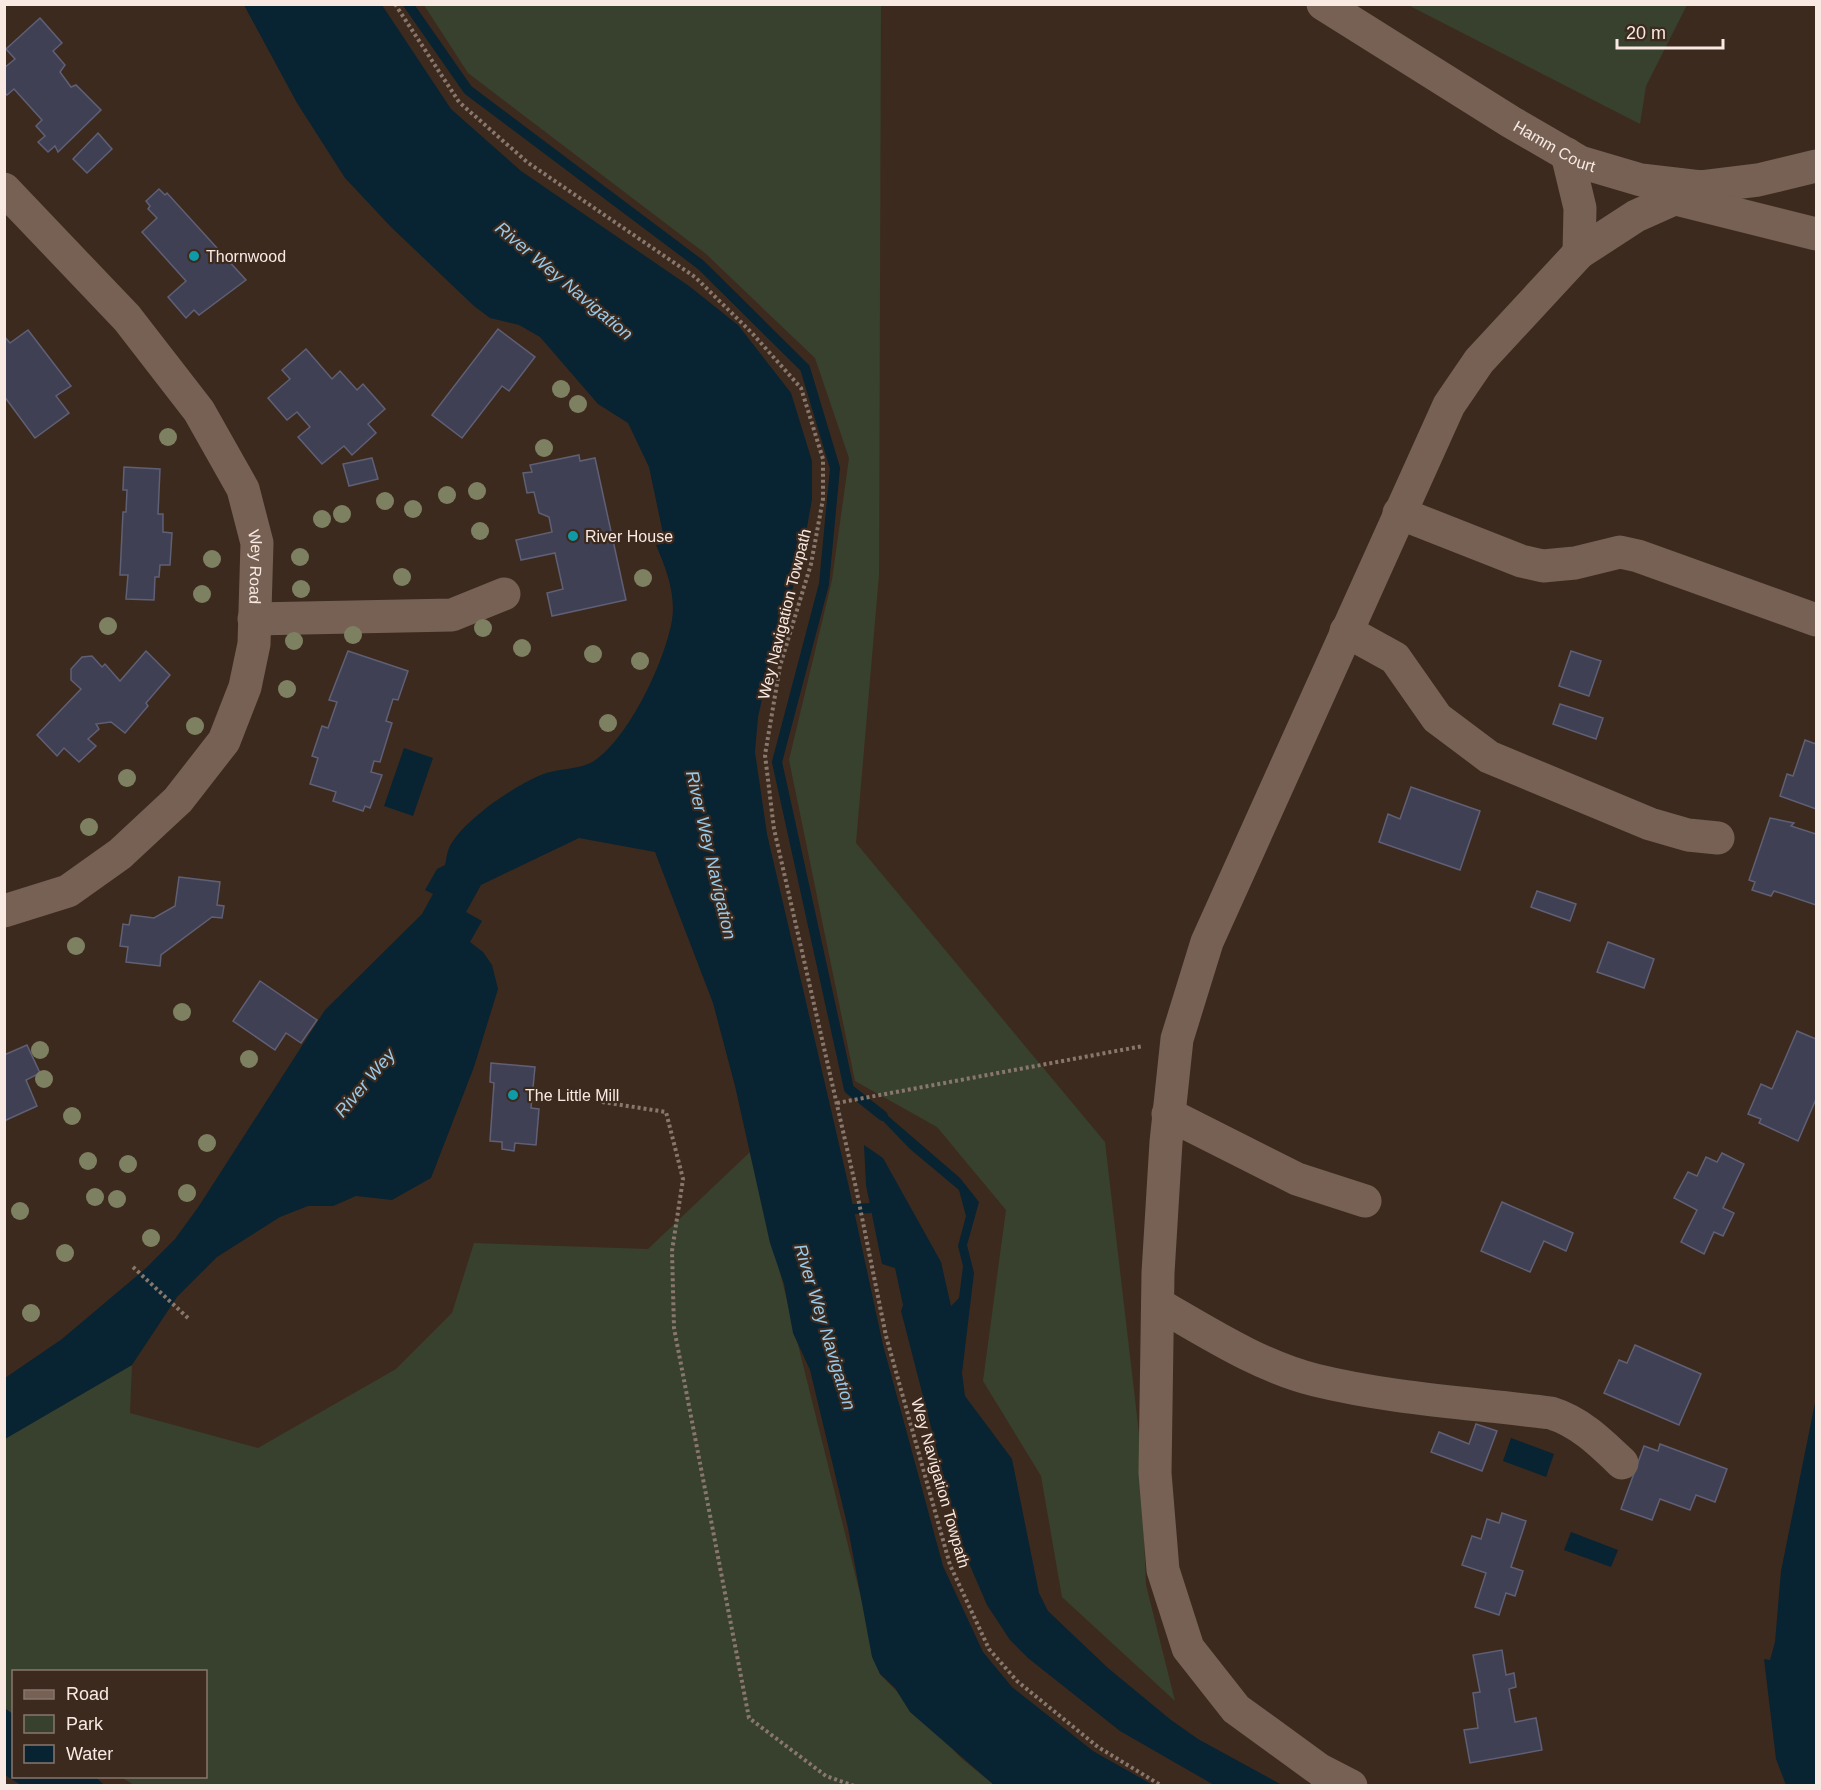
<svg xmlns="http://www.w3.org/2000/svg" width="1821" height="1790" font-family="Helvetica,sans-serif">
	<rect width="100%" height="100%" fill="#3d2a1e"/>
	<g fill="#38412d">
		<path d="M424,5h457l-2,570 -23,268 249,299 35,300 6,143 29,116 -113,-104 -21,-121 -58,-95 23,-171 -69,-83 -82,-46 -66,-321 43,-180 17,-122 -34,-100 -109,-104 -238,-181z"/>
		<path d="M1408,5h279l-41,81 -6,38z"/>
		<path d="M750,1152l130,522 81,84 33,27h-860l-13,-8 85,-1v-104h-192l-1,42 -8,-6 -1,-269 128,-74 -2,48 128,35 138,-79 56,-56 22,-70 174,6z"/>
	</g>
	<g fill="#082331">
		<path d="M244,5h138l69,104 70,62 168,115 49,39 53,68 21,68v38l-11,62 -31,102 -12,54 -3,35 12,82 81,349 35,162 60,221 40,86 29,35 81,64 60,34h-159l-84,-73 -15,-24 -15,-14 -8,-17 -24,-129 -38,-158 -17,-37 -9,-49 -14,-41 -35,-157 -22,-83 -58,-151 -76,-14 -98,47 -15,27 16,9 -12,21 13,10 9,13 6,24 -24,78 -43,111 -39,22 -36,-4 -23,10h-25l-28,11 -63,40 -40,40 -45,68 -127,74v-61l57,-39 83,-70 30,-30 24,-33 126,-196 97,-96 11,-20 -8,-4 12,-21 8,-4c1,-5 2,-12 4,-17 13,-27 65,-62 92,-73 16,-7 39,-5 53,-14 35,-23 71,-100 78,-141 4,-26 -6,-52 -16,-75l9,-2 -16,-76 -21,-44 -30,-19 -58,-67 -21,-12 -29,-7 -16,-12 -83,-79 -46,-49 -48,-75z"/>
		<path d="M404,748l29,10 -20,58 -29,-10z"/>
		<path d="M883,1116h5l72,62 19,24 -12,43 7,28 -12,100 3,23 47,63 27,134 9,18 60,57 63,52 27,19 84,46h-68l-94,-54 -92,-73 -18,-18 -23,-35 -25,-58 -61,-236 2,-6 -8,-37 -13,-4 -16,-79 -2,-40 19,13 58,104 10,44 8,-8 4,-32 -5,-20 8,-30 -7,-26 -49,-41 -27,-28z"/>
		<path d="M1816,1398v387h-30l-10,-26 -12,-100 6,1 5,-18 6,-71z"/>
		<path d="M1511,1438l43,16 -8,23 -43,-16z"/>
		<path d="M1571,1532l47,18 -7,17 -47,-17z"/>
		<path d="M4,1708l9,6 1,62 82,1 8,8h-83l-16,-10z"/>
	</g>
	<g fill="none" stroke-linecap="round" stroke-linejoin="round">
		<g stroke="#082331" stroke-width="10">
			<path d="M408,4l60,86 233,175 104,103 30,100 -11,116 -47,178 72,327 34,27"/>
			<path d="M841,1210l44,-3"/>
		</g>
	</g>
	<g fill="#404055" stroke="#5f5f75" stroke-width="1.5">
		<path d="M40,18l22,25 -9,8 12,14 -5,7 11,15 5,-2 25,25 -43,42 -3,-6 -7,6 -10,-10 7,-6 -9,-10 6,-6 -28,-31 -7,6 -3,-3v-24l11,-9 -9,-10z"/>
		<path d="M98,133l14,16 -25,24 -14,-14z"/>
		<path d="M159,189l6,6 2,-2 79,87 -47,35 -5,-5 -8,8 -18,-21 18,-16 -44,-49 15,-14 -9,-9 2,-3 -4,-5z"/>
		<path d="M498,329l37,28 -26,34 -7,-5 -40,52 -30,-23z"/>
		<path d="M28,330l43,56 -15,10 13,17 -34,25 -31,-42v-60l6,7z"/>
		<path d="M306,349l26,30 8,-8 17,19 6,-6 22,25 -17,15 8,9 -24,22 -8,-9 -22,18 -24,-27 12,-10 -13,-15 -10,8 -19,-22 22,-19 -8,-9z"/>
		<path d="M579,455l1,6 15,-3 31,142 -74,16 -5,-23 16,-4 -8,-36 -34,7 -5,-20 36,-8 -3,-15 -10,-4 -5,-21 -7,1 -4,-20 9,-1 -2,-7z"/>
		<path d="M372,458l6,21 -29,7 -6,-22z"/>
		<path d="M124,467l36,2 -2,45h5v18l9,1 -2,32h-10l-1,12h-4l-1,23 -28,-1 2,-24h-8l3,-63h3l1,-22h-4z"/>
		<path d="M146,651l24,24 -24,28 2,3 -23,27 -14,-11 -15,2 3,5 -11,10 8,7 -17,16 -15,-14 -7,8 -20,-21 44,-46 -10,-9v-11l11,-12 10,-1 10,11 3,-3 15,17z"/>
		<path d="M348,651l60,20 -10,29 -5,-1 -7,22 6,2 -12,39 -6,-1 -3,11 11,3 -12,33 -5,-2 -2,5 -30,-10 3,-9 -26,-8 8,-26 -6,-2 10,-30 6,2 9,-26 -8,-2z"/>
		<path d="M1571,651l30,10 -12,35 -30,-10z"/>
		<path d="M1560,704l43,14 -7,21 -43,-15z"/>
		<path d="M1805,740l11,4v65l-36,-13 7,-22 6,2z"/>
		<path d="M1411,787l69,24 -20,59 -81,-28 9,-28 12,5z"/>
		<path d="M1770,818l24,5 -3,3 25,8v71l-42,-14 -3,5 -19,-6 3,-8 -6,-2z"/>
		<path d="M179,877l41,5 -3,23 7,1 -2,12 -10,-1 -51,38 -1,11 -34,-4 2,-15 -8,-1 3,-22 6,1 2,-10 23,3 21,-12z"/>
		<path d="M1537,891l39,13 -6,17 -39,-14z"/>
		<path d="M1608,942l46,17 -10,29 -47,-16z"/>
		<path d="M260,981l57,39 -16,23 -15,-10 -11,17 -42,-29z"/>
		<path d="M1797,1031l19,8v60l-18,42 -39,-18 2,-4 -13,-5 13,-30 11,5z"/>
		<path d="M27,1045l13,28 -14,7 11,26 -33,15v-66z"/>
		<path d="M491,1063l44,4 -4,41 8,1 -3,36 -21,-2 -1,8 -12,-2v-7l-12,-1 4,-58 -4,-1z"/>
		<path d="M1722,1153l22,11 -21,44 11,5 -11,23 -9,-4 -10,22 -23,-12 16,-32 -23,-12 14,-26 9,4 9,-19 11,5z"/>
		<path d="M1502,1202l71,31 -7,18 -22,-10 -14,31 -49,-21z"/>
		<path d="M1635,1345l66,29 -22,51 -75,-32 15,-33 8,3z"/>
		<path d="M1476,1424l21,7 -15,40 -51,-19 8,-20 30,12z"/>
		<path d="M1660,1444l67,25 -12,33 -19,-7 -6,15 -30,-11 -8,21 -31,-11 23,-63 14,5z"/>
		<path d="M1502,1513l24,8 -15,46 12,4 -8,25 -9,-3 -7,22 -24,-8 11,-34 -24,-8 10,-29 9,3 6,-20 12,4z"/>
		<path d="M1502,1650l4,25 8,-2 2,14 -7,2 6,33 21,-4 6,32 -72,13 -6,-33 14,-2 -5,-35 7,-1 -7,-37z"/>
	</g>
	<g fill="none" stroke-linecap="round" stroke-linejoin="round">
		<g stroke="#88776d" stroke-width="4" stroke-dasharray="3 3" stroke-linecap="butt">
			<path d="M395,4l64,98 68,60 168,115 57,56 49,55 22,71v40l-12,65 -31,102 -15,89 9,74 82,359 30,148 64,229 39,84 28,32 81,66 64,39"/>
			<path d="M602,1102l64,10 17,67 -11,72 2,77 75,390 77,58 28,10"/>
			<path d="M837,1103l306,-57"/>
			<path d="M133,1267l55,51"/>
		</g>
		<g stroke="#776154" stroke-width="33">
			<path id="s1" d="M1323,4l188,118 69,40 61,18 60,7 57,-7 58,-14"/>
			<path d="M1567,154l13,54 -1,45"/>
			<path id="s2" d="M4,189l123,129 72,93 44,78 14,54 -3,101 -9,43 -21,54 -46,59 -58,54 -52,37 -64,20"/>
			<path d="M1676,199l140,35"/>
			<path d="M1399,513l122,48 22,5 32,-3 45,-11 18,4 178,64"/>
			<path d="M254,619l198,-4 52,-21"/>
			<path d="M1346,631l49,27 42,60 52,39 161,67 38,11 30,3"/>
			<path d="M1168,1114l129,65 68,22"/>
			<path d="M1158,1304c49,28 101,62 157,76 77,19 157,23 236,33 29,9 49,29 71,50"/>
			<path d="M1351,1786l-31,-16 -84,-61 -48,-61 -25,-78 -8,-97 3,-200 8,-131 11,-103 30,-97 242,-537 30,-44 100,-108 57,-37 65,-29"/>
		</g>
	</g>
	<g fill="#7e8161">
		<circle cx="561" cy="389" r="9"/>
		<circle cx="578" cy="404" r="9"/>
		<circle cx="168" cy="437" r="9"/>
		<circle cx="544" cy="448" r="9"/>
		<circle cx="477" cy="491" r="9"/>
		<circle cx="447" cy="495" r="9"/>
		<circle cx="385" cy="501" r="9"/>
		<circle cx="413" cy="509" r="9"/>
		<circle cx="342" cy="514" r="9"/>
		<circle cx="322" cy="519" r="9"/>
		<circle cx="480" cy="531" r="9"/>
		<circle cx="300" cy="557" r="9"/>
		<circle cx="212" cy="559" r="9"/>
		<circle cx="402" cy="577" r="9"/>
		<circle cx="643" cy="578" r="9"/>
		<circle cx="301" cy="589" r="9"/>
		<circle cx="202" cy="594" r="9"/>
		<circle cx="108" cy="626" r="9"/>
		<circle cx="483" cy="628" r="9"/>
		<circle cx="353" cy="635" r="9"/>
		<circle cx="294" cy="641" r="9"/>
		<circle cx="522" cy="648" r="9"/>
		<circle cx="593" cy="654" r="9"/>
		<circle cx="640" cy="661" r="9"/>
		<circle cx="287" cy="689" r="9"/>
		<circle cx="608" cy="723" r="9"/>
		<circle cx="195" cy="726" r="9"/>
		<circle cx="127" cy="778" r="9"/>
		<circle cx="89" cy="827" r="9"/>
		<circle cx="76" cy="946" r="9"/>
		<circle cx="182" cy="1012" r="9"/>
		<circle cx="40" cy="1050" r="9"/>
		<circle cx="249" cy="1059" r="9"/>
		<circle cx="44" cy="1079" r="9"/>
		<circle cx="72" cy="1116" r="9"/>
		<circle cx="207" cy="1143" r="9"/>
		<circle cx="88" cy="1161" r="9"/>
		<circle cx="128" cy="1164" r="9"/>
		<circle cx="187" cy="1193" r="9"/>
		<circle cx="95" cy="1197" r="9"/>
		<circle cx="117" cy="1199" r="9"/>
		<circle cx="20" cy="1211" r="9"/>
		<circle cx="151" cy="1238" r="9"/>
		<circle cx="65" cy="1253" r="9"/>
		<circle cx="31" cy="1313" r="9"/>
	</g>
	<g fill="#0f9aa8" stroke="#3d2a1e" stroke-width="2">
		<circle cx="194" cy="256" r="6"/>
		<circle cx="573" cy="536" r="6"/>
		<circle cx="513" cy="1095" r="6"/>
	</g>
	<g text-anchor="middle" stroke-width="4.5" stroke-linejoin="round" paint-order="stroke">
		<g font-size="16" fill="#f8eae3" stroke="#3d2a1e">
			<text dy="6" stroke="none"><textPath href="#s1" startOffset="272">Hamm Court</textPath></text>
			<text dy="6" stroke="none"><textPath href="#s2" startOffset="465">Wey Road</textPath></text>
			<text transform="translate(784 614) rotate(-76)" y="6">Wey Navigation Towpath</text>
			<text transform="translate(941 1483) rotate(74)" y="6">Wey Navigation Towpath</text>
		</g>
		<g font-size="16" fill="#f8eae3" stroke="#3d2a1e" text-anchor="start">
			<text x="206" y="262">Thornwood</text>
			<text x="585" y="542">River House</text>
			<text x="525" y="1101">The Little Mill</text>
		</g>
		<g font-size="18" font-style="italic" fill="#96cbeb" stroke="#3d2a1e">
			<text transform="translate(564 281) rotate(40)" y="6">River Wey Navigation</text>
			<text transform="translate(711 855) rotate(77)" y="6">River Wey Navigation</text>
			<text transform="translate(365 1083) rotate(-50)" y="6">River Wey</text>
			<text transform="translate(825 1327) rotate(73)" y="6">River Wey Navigation</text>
		</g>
	</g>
	<rect width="1821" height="1790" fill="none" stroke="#f8eae3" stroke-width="12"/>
	<rect x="12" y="1670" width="195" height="108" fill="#3d2a1e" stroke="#88776d" stroke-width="1.5"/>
	<rect x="24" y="1690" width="30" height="9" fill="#776154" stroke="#88776d" stroke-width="1.5"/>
	<text x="66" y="1700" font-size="18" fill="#f8eae3">Road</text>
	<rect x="24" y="1715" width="30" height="18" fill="#38412d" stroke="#88776d" stroke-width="1.5"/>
	<text x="66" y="1730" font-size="18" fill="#f8eae3">Park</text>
	<rect x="24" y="1745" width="30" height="18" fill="#082331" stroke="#88776d" stroke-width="1.5"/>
	<text x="66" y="1760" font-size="18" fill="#f8eae3">Water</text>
	<path d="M1617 39v9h106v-9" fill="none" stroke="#f8eae3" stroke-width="3"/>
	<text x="1626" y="39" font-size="18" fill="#f8eae3" stroke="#3d2a1e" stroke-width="4.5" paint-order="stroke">20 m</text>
</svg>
